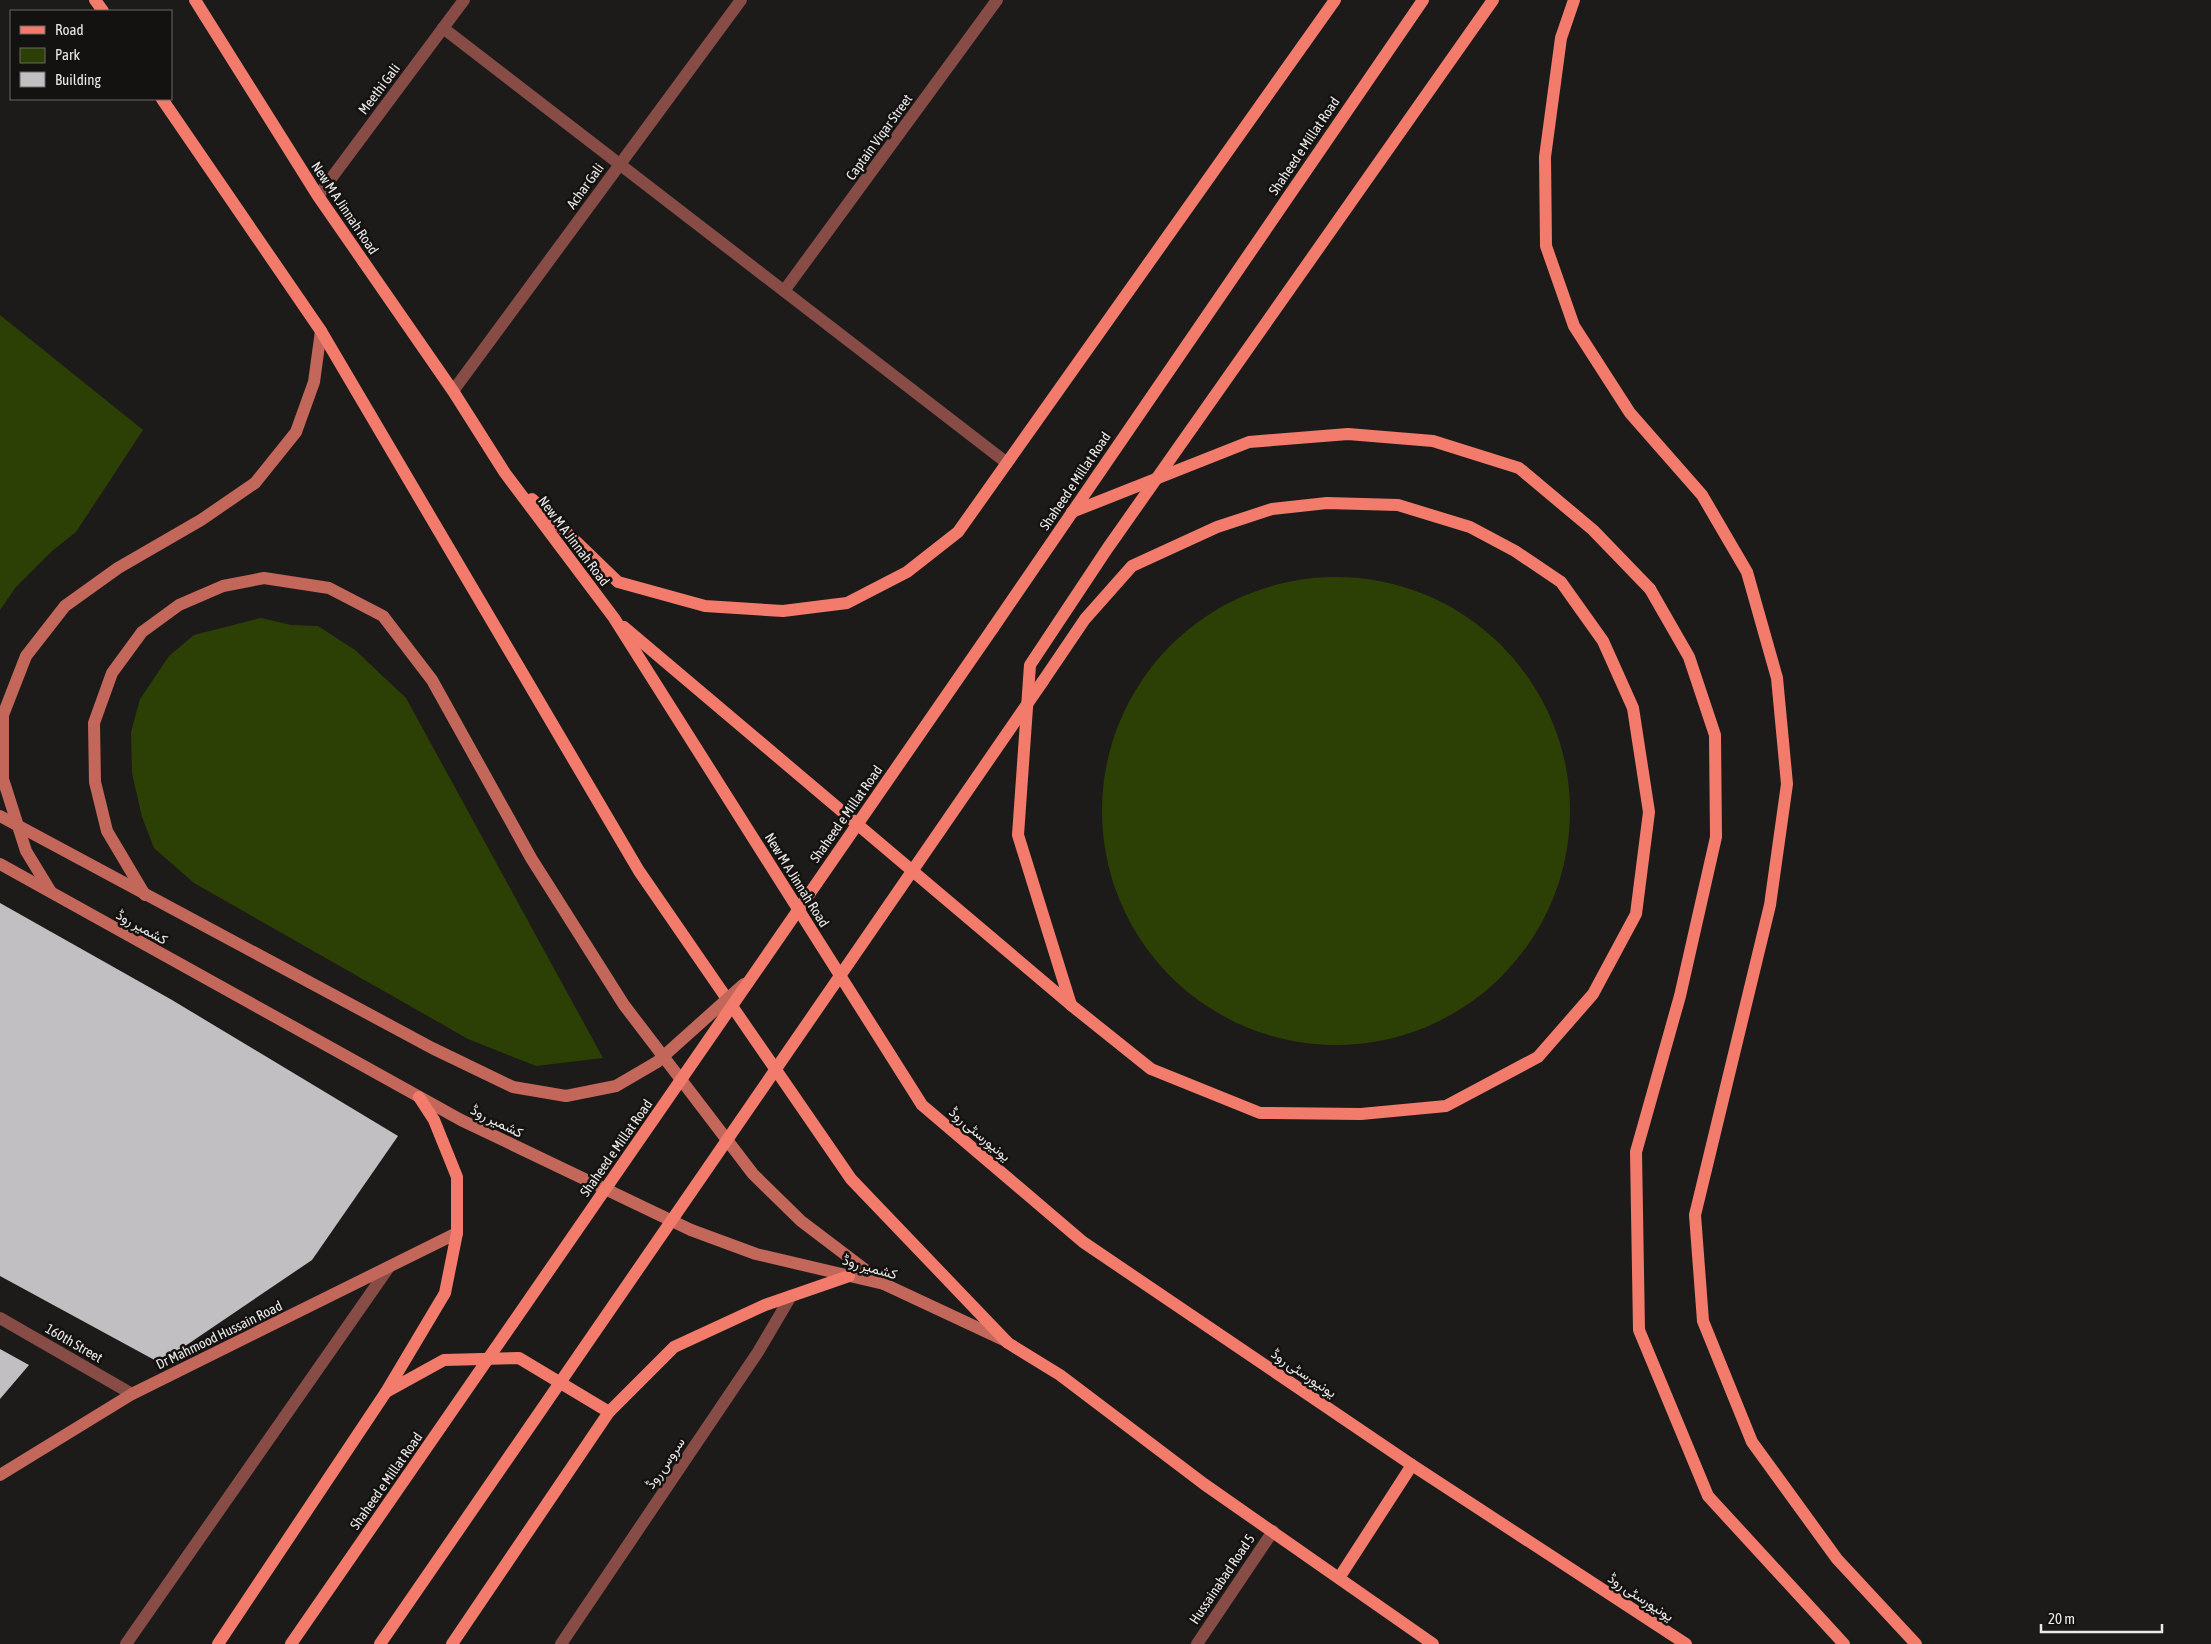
<svg xmlns="http://www.w3.org/2000/svg" width="2211" height="1644" font-family="'Asap Condensed',Vazirmatn,sans-serif">
	<rect width="100%" height="100%" fill="#1d1b19"/>
	<g fill="#2c3f04">
		<path d="M0,315l143,115 -67,102 -24,19 -36,36 -16,23z"/>
		<circle cx="1336" cy="811" r="234"/>
		<path d="M261,618l30,7 27,1 37,24 51,48 197,360 -67,8 -68,-27 -274,-156 -40,-35 -12,-31 -10,-44 -1,-41 9,-33 29,-43 25,-21z"/>
	</g>
	<g fill="#c2bfc2">
		<path d="M0,903l172,97 226,136 -86,124 -152,103 -160,-87z"/>
		<path d="M0,1349l29,16 -29,34z"/>
	</g>
	<g fill="none" stroke-linecap="round" stroke-linejoin="round">
		<path stroke="#864c45" stroke-width="12" d="M443,28l564,435"/>
		<g stroke="#864c45" stroke-width="12">
			<path d="M318,196l146,-196"/>
			<path d="M784,291l213,-291"/>
			<path d="M453,391l288,-391"/>
			<path d="M0,1318l132,76"/>
			<path d="M126,1644l263,-377"/>
			<path d="M561,1644l197,-292 33,-56"/>
			<path d="M1197,1644l76,-113"/>
		</g>
		<g stroke="#c4675b" stroke-width="12">
			<path d="M0,864l461,256 230,110 65,24 128,30 122,57"/>
			<path d="M51,892l-25,-41 -23,-72v-64l23,-59 39,-50 53,-38 83,-48 54,-37 41,-51 18,-50 7,-51"/>
			<path d="M145,895l-38,-64 -12,-49 -1,-59 18,-50 30,-41 37,-27 44,-19 41,-8 65,10 54,28 49,64 99,178 93,147 129,169 48,47 83,63"/>
			<path d="M0,1475l132,-81 325,-161"/>
		</g>
		<g stroke="#f37b6c" stroke-width="12">
			<path d="M95,0l8,11"/>
			<path d="M195,0l123,196 135,195 52,82 109,145 308,487 161,137 329,223 274,179"/>
			<path d="M1574,0l-13,38 -16,119 1,89 28,80 56,87 72,82 45,77 30,106 10,106 -17,121 -75,310 8,106 49,121 85,117 79,85"/>
			<path d="M162,99l159,232 318,540 212,308 157,164 52,32 144,109 229,160"/>
			<path d="M532,499l86,83 87,24 78,5 64,-8 60,-31 51,-40 377,-532"/>
			<path d="M1650,589l39,68 26,78 1,102 -36,159 -44,156 3,178 69,166 136,148"/>
			<path d="M624,627l447,378 80,64 109,44 101,1 85,-8 92,-49 55,-63 43,-80 13,-102 -16,-104 -30,-67 -42,-59 -46,-31 -45,-24 -72,-22 -71,-2 -55,6 -55,18 -85,39 -47,53 -42,62"/>
			<path d="M993,628l430,-628"/>
			<path d="M1071,1005l-53,-170 12,-170 77,-116 386,-549"/>
			<path d="M386,1392l58,-32 75,-2 90,54"/>
			<path d="M1339,1578l73,-113"/>
			<path d="M218,1644l168,-252 59,-99 12,-60v-56l-23,-57 -15,-23"/>
			<path d="M452,1644l157,-232 65,-65 91,-42 84,-29"/>
		</g>
		<path stroke="#c4675b" stroke-width="12" d="M0,816l432,232 81,39 53,9 50,-10 41,-24 87,-78"/>
		<g stroke="#f37b6c" stroke-width="12">
			<path d="M1072,512l177,-70 99,-8 85,7 86,27 74,62 57,59"/>
			<path d="M291,1644l702,-1016"/>
			<path d="M380,1644l663,-963"/>
		</g>
	</g>
	<g text-anchor="middle" stroke-width="5" stroke-linejoin="round" paint-order="stroke">
		<g font-size="14" fill="#ebeae9" stroke="#141210">
			<text transform="translate(379 89) rotate(-53)" y="5">Meethi Gali</text>
			<text transform="translate(879 137) rotate(-54)" y="5">Captain Viqar Street</text>
			<text transform="translate(1304 146) rotate(-56)" y="5">Shaheed e Millat Road</text>
			<text transform="translate(585 186) rotate(-54)" y="5">Achar Gali</text>
			<text transform="translate(345 208) rotate(56)" y="5">New M A Jinnah Road</text>
			<text transform="translate(1075 481) rotate(-56)" y="5">Shaheed e Millat Road</text>
			<text transform="translate(574 541) rotate(53)" y="5">New M A Jinnah Road</text>
			<text transform="translate(846 814) rotate(-55)" y="5">Shaheed e Millat Road</text>
			<text transform="translate(797 880) rotate(58)" y="5">New M A Jinnah Road</text>
			<text transform="translate(142 927) rotate(29)" y="5">کشمیر روڈ</text>
			<text transform="translate(497 1121) rotate(26)" y="5">کشمیر روڈ</text>
			<text transform="translate(980 1134) rotate(40)" y="5">یونیورسٹی روڈ</text>
			<text transform="translate(616 1148) rotate(-55)" y="5">Shaheed e Millat Road</text>
			<text transform="translate(870 1267) rotate(16)" y="5">کشمیر روڈ</text>
			<text transform="translate(219 1335) rotate(-26)" y="5">Dr Mahmood Hussain Road</text>
			<text transform="translate(74 1343) rotate(30)" y="5">160th Street</text>
			<text transform="translate(1304 1373) rotate(34)" y="5">یونیورسٹی روڈ</text>
			<text transform="translate(665 1463) rotate(-56)" y="5">سروس روڈ</text>
			<text transform="translate(386 1481) rotate(-55)" y="5">Shaheed e Millat Road</text>
			<text transform="translate(1222 1579) rotate(-56)" y="5">Hussainabad Road 5</text>
			<text transform="translate(1641 1597) rotate(33)" y="5">یونیورسٹی روڈ</text>
		</g>
	</g>
	<rect x="10" y="10" width="162" height="90" fill="#141210" stroke="#6a6867"/>
	<rect x="20" y="26" width="25" height="8" fill="#f37b6c" stroke="#6a6867"/>
	<text x="55" y="35" font-size="15" fill="#ebeae9">Road</text>
	<rect x="20" y="48" width="25" height="15" fill="#2c3f04" stroke="#6a6867"/>
	<text x="55" y="60" font-size="15" fill="#ebeae9">Park</text>
	<rect x="20" y="72" width="25" height="15" fill="#c2bfc2" stroke="#6a6867"/>
	<text x="55" y="85" font-size="15" fill="#ebeae9">Building</text>
	<path d="M2041 1624v8h121v-8" fill="none" stroke="#ebeae9" stroke-width="2.5"/>
	<text x="2048" y="1624" font-size="15" fill="#ebeae9" stroke="#141210" stroke-width="4" paint-order="stroke">20 m</text>
</svg>
